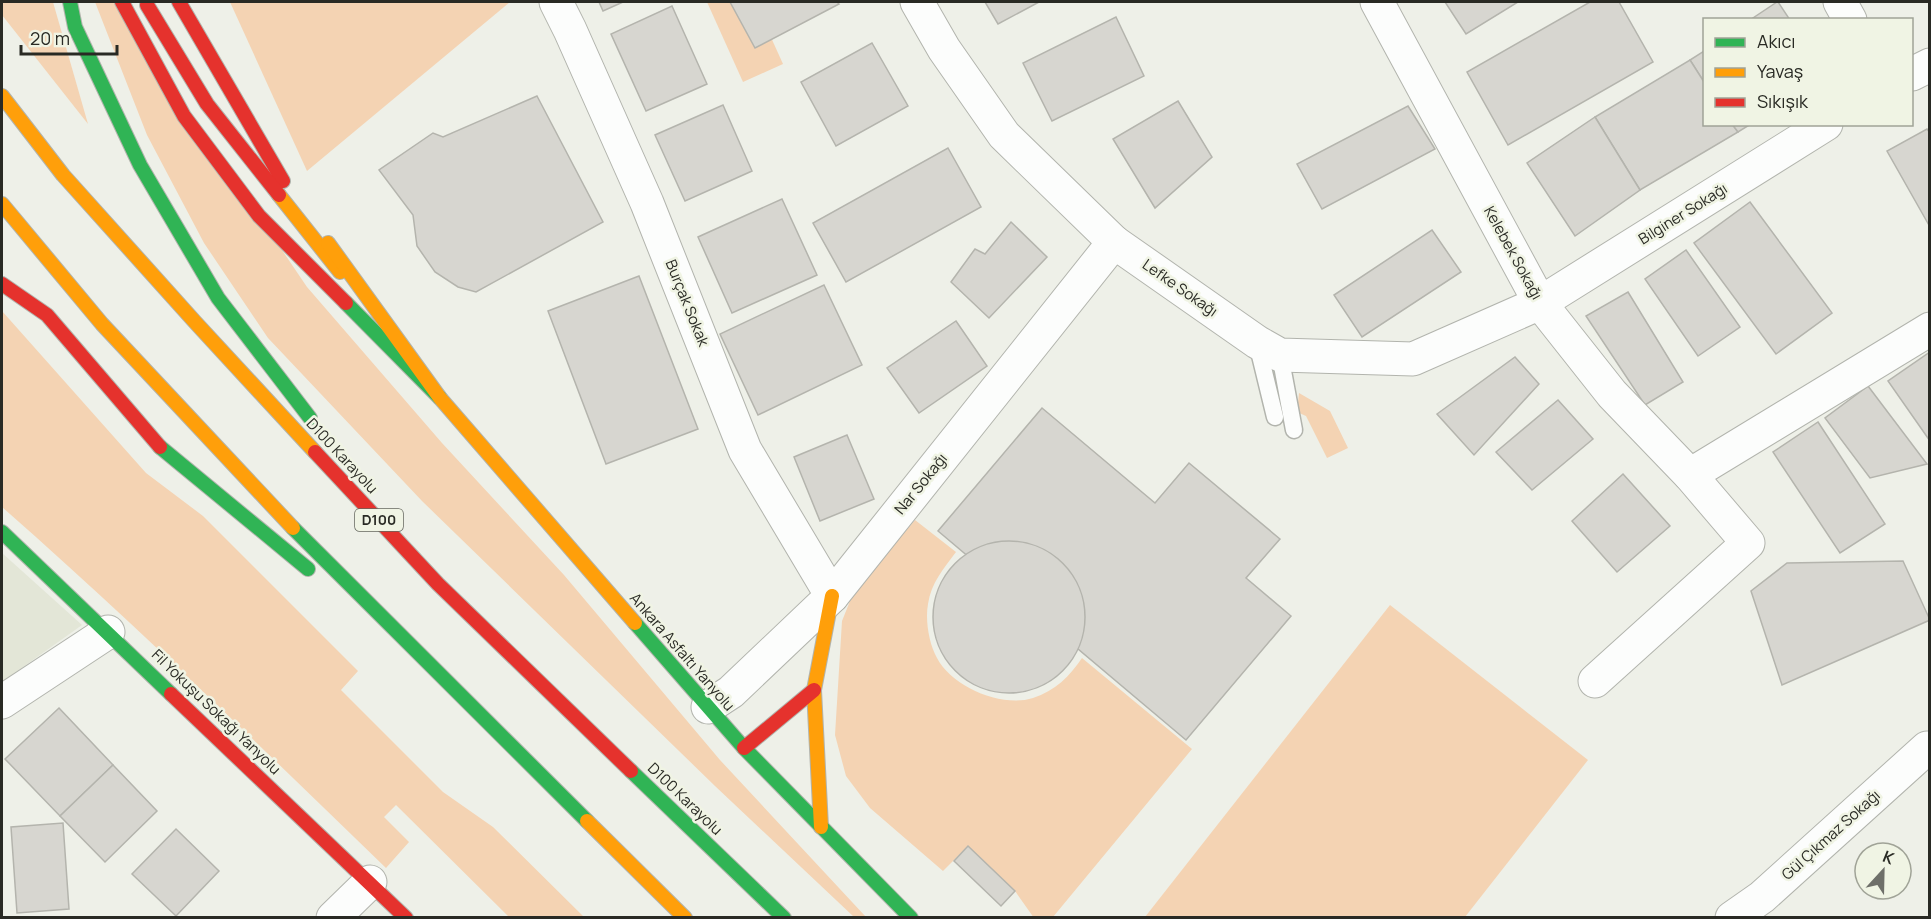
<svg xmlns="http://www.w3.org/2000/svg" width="1931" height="919" font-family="Manrope,sans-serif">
	<rect width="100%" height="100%" fill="#eef0e8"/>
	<path fill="#e3e6d7" d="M2,553l80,72 -80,57z"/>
	<g fill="#f4d3b3">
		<path d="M2,2h51l35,122 -86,-109z"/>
		<path d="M95,2h19l193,285 135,156 122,132 156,185 146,157h-12l-139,-131 -293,-285 -154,-163 -64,-95 -57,-108z"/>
		<path d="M230,2h280l-203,169z"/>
		<path d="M707,2h48l28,62 -40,18z"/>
		<path d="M2,311l144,162 57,43 155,155 -17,19 102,102 50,35 91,90h-75l-113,-112 -12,12 25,25 -23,26c-126,-122 -252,-245 -384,-361z"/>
		<path d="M1299,393l31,18 18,37 -21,10 -21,-42 -9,-4z"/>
		<path d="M915,520l41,32c-12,16 -25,31 -28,52 -3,16 1,40 9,54 15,29 65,50 96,40 22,-7 37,-22 49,-40l110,91 -139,168 -19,1 -19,-27 -47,-45 -25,25 -73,-63 -24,-32 -11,-41 7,-114 12,-30z"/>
		<path d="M1390,605l198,155 -123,157h-320z"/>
	</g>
	<g fill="#d7d6d0" stroke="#b4b4ad" stroke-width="1.5">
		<path d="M599,2h24l-20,9z"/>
		<path d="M730,2h107l2,2 -84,44z"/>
		<path d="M985,2h54l-41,22z"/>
		<path d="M1445,2h73l-52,32z"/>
		<path d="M1590,2h29l34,60 -145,83 -41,-73z"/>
		<path d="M1778,2l12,18h-40l27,-18z"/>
		<path d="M672,6l35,78 -61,27 -35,-77z"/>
		<path d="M1116,17l28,59 -92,45 -29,-58z"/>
		<path d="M872,43l36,63 -72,40 -35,-64z"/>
		<path d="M1704,51v31l-14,-22z"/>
		<path d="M1690,60l14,22v42h28l6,8 -98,58 -45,-73z"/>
		<path d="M537,96l66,126 -127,70 -18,-5 -23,-15 -18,-26 -4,-31 -34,-45 54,-37 10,4z"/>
		<path d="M1178,101l34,56 -57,51 -42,-69z"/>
		<path d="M723,105l29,66 -67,30 -30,-66z"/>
		<path d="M1408,106l27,43 -113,60 -25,-45z"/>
		<path d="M1595,117l45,73 -65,46 -48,-73z"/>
		<path d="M1732,124h19l-13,8z"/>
		<path d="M1927,129l3,4v94l-43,-76z"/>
		<path d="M948,148l33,59 -135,75 -33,-59z"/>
		<path d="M782,199l35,76 -85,38 -34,-76z"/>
		<path d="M1750,202l82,111 -56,41 -82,-111z"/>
		<path d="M1011,222l36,35 -58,61 -38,-36 24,-33 10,5z"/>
		<path d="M1432,230l29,42 -99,65 -28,-42z"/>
		<path d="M1686,250l54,77 -42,29 -53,-77z"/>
		<path d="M639,276l59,153 -92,35 -58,-153z"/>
		<path d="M824,285l38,80 -104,50 -38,-81z"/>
		<path d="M1628,292l55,90 -38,23 -59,-89z"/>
		<path d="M956,321l31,45 -68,47 -32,-45z"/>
		<path d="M1930,352v89l-42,-60z"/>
		<path d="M1515,357l24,27 -65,71 -37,-41z"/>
		<path d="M1868,386l59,78 -57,14 -45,-60z"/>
		<path d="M1558,400l35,39 -61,51 -36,-38z"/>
		<path d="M1042,408l113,95 34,-40 91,76 -34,39 45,38 -105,124 -248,-209z"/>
		<path d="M1818,422l67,102 -45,29 -67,-101z"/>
		<path d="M847,435l27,64 -54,22 -26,-64z"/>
		<path d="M1623,474l47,52 -53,46 -45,-51z"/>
		<circle cx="1009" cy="617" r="76"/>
		<path d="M1903,561l27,59 -148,65 -31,-94 36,-28z"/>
		<path d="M59,708l54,57 -53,51 -55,-57z"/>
		<path d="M113,765l44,46 -52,51 -45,-46z"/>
		<path d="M63,823l6,86 -52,4 -6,-86z"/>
		<path d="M176,829l43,42 -43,45 -44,-42z"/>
		<path d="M968,846l47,45 -14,15 -47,-45z"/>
	</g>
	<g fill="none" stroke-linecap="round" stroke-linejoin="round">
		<g stroke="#b2b4ad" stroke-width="19">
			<g id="lane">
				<path d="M1257,343l18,74"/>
				<path d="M1280,355l14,75"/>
			</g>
		</g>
		<g stroke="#b2b4ad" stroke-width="35">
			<g id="street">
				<path d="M556,2l14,28 77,173 98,247 87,146"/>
				<path d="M917,2l27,47 60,86 110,107 143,100 23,13 133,4 127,-56 286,-179"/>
				<path d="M1377,2l163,301 72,91 78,81 58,68 -153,138"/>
				<path d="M1840,2l10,18"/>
				<path d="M1912,74l18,-9"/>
				<path d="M1690,475l240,-146"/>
				<path d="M2,702l106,-70"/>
				<path d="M708,707l23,-15 101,-96 282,-354"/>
				<path d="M333,918l37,-36"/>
				<path d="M1732,918l30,-21 165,-149"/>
			</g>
		</g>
		<g stroke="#b2b4ad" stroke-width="16">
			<g id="fast">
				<path d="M70,2l5,25 65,138 78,133 92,120"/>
				<path d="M346,303l94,95"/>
				<path d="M160,447l148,122"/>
				<path d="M293,528l294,293"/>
				<path d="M2,532l169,162"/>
				<path d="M635,623l109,125 167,170"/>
				<path d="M631,771l153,147"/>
			</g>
		</g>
		<g stroke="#b2b4ad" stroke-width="16">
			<g id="slow">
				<path d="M2,96l61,79 132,147 120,130"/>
				<path d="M279,195l61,77"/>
				<path d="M2,204l100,120 191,204"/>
				<path d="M328,243l112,155 195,225"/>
				<path d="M587,821l98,97"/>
				<path d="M821,827l-7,-137 18,-94"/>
			</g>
		</g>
		<g stroke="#b2b4ad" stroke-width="16">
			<g id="jam">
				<path d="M122,2l62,114 75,100 87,87"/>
				<path d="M179,2l104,179"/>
				<path d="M147,5l60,99 72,91"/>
				<path d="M2,284l45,31 113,132"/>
				<path d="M315,452l123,132 193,187"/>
				<path d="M171,694l235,224"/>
				<path d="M744,748l70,-58"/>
			</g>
		</g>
		<use href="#lane" stroke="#fcfdfc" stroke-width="16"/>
		<use href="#street" stroke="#fcfdfc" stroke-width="33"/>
		<use href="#fast" stroke="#30b455" stroke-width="14"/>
		<use href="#slow" stroke="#ff9f0a" stroke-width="14"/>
		<use href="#jam" stroke="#e5322d" stroke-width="14"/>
	</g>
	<g text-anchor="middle" stroke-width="5" stroke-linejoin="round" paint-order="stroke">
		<rect fill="#f0f4e4" stroke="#65675e" stroke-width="1.5" x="355" y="509" width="48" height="22" rx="4.5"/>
		<g font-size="14" font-weight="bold" fill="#292a24">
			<text x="379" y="525">D100</text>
		</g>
		<g font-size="15" fill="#292a24" stroke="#f0f4e4">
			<text transform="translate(1683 214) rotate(-32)" y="5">Bilginer Sokağı</text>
			<text transform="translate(1513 253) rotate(61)" y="5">Kelebek Sokağı</text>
			<text transform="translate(1180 288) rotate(35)" y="5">Lefke Sokağı</text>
			<text transform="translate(687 303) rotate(68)" y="5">Burçak Sokak</text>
			<text transform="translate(342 456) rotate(47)" y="5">D100 Karayolu</text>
			<text transform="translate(921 484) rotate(-51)" y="5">Nar Sokağı</text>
			<text transform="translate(682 652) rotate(49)" y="5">Ankara Asfaltı Yanyolu</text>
			<text transform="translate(216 712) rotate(44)" y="5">Fil Yokuşu Sokağı Yanyolu</text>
			<text transform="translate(685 799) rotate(44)" y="5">D100 Karayolu</text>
			<text transform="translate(1831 835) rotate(-42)" y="5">Gül Çıkmaz Sokağı</text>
		</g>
	</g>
	<rect width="1931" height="919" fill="none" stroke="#292a24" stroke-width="6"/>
	<rect x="1703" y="18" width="210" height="108" fill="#f0f4e4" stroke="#a0a397" stroke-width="1.5"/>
	<rect x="1715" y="38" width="30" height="9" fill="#30b455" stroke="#a0a397" stroke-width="1.5"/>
	<text x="1757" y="48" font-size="18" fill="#292a24">Akıcı</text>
	<rect x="1715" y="68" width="30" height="9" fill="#ff9f0a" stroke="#a0a397" stroke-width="1.5"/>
	<text x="1757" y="78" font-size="18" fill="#292a24">Yavaş</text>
	<rect x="1715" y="98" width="30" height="9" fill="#e5322d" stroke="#a0a397" stroke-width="1.5"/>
	<text x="1757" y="108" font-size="18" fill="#292a24">Sıkışık</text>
	<g transform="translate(1883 871) rotate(22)"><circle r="28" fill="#f0f4e4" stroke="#a0a397" stroke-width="1.5"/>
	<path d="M0-4.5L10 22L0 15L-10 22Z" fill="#6e6f69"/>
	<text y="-9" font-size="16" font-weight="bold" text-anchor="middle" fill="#292a24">K</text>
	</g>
	<path d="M21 45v9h96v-9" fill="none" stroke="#292a24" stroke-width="3"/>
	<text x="30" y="45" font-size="18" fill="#292a24" stroke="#f0f4e4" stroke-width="4.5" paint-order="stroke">20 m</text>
</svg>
